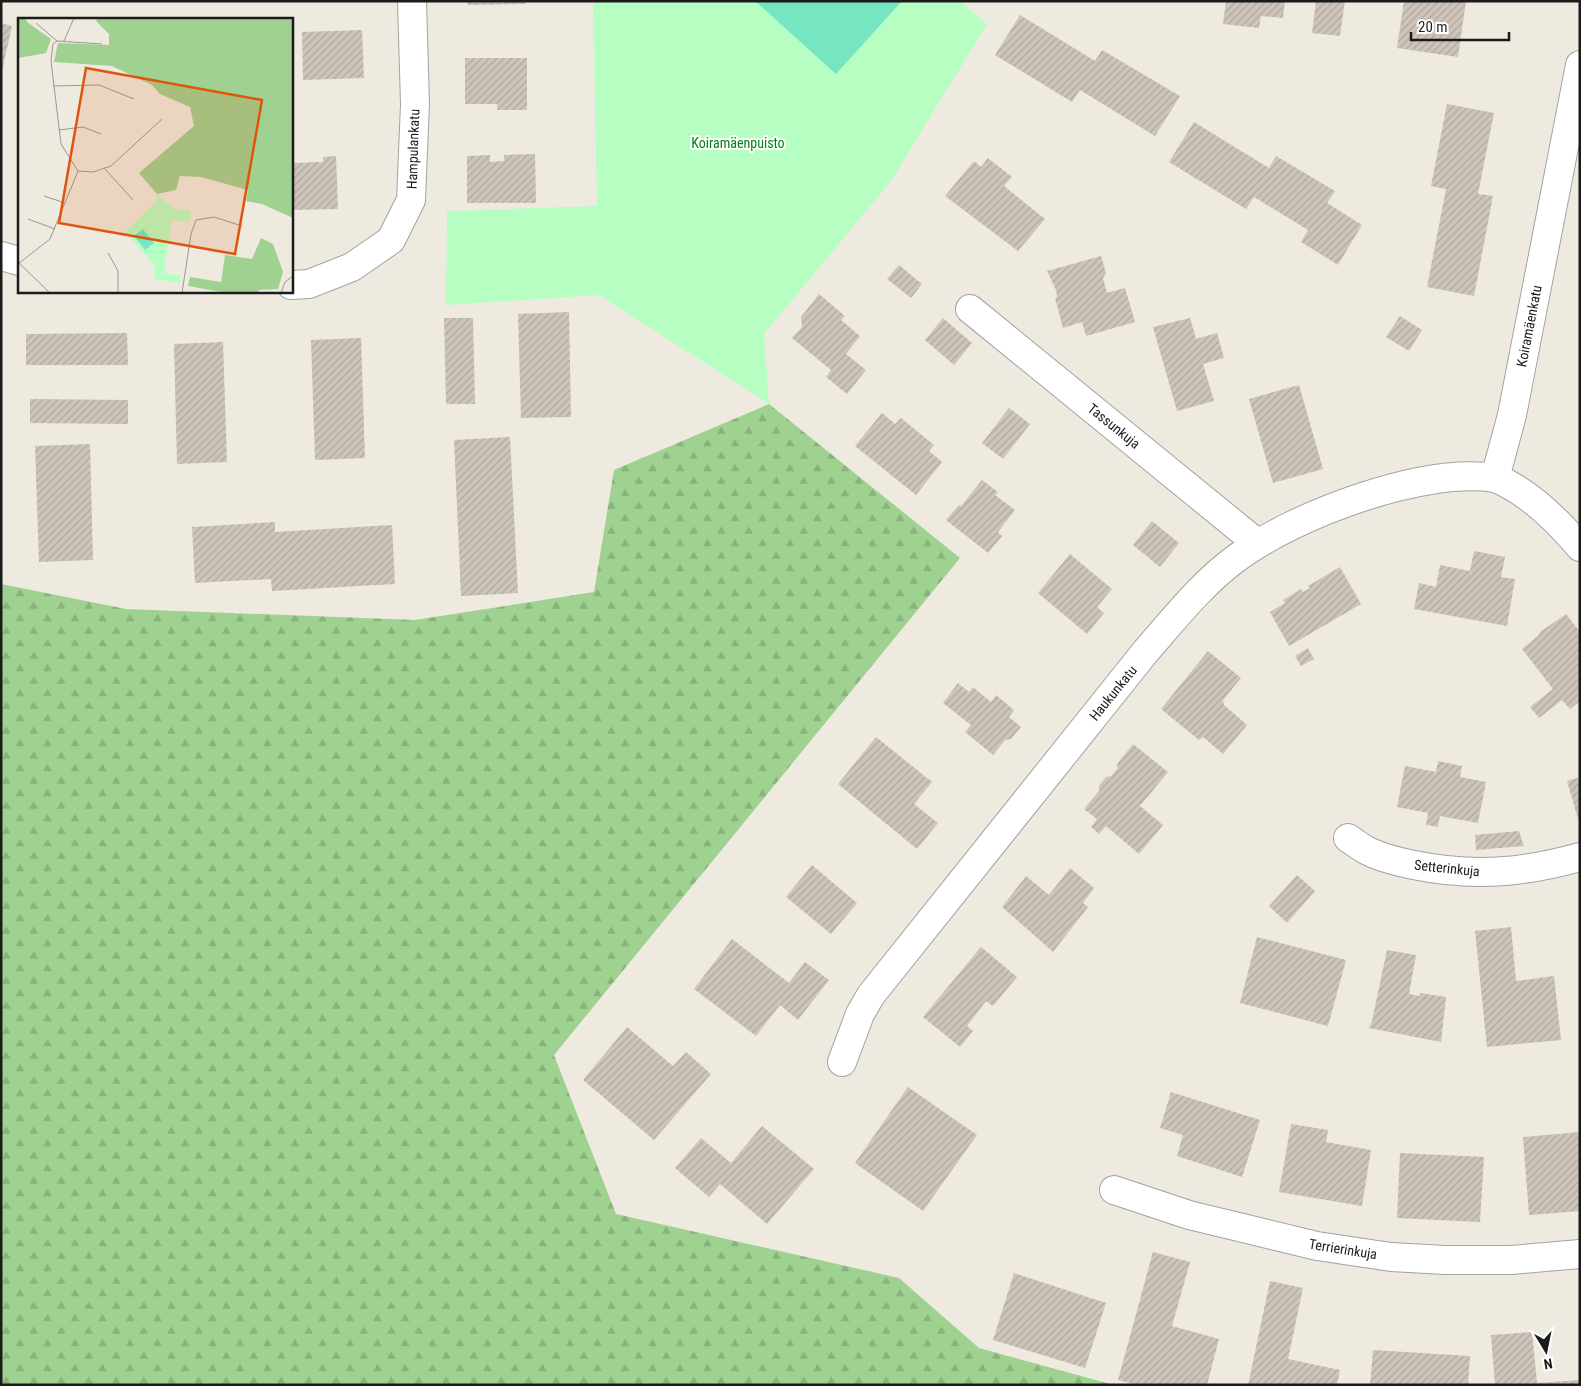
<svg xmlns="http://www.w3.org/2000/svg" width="1581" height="1386" font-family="'Roboto Condensed',sans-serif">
	<defs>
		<pattern id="forest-firs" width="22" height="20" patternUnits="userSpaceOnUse" patternTransform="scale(1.25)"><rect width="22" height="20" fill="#9fd190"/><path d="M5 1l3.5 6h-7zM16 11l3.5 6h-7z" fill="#88b37c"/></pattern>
		<pattern id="building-hatch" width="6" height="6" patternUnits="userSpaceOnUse" patternTransform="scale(1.25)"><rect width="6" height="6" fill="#cec4b9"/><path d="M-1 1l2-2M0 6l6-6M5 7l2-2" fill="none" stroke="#b0a89e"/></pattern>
	</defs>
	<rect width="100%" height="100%" fill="#eeeae0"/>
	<path fill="url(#forest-firs)" d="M769,404l191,154 -406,497 62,159 283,64 80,70 135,37h-1113v-801l125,25 289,11 179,-28 20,-122z"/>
	<path fill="#b7fec2" d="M593,1h367l27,23 -96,157 -127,153 5,70 -170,-109 -153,10 1,-94 150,-5z"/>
	<path fill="#75e5c2" d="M755,1h147l-66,73z"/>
	<g fill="url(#building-hatch)">
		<path d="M467,1h59v3l-58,1z"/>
		<path d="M1226,1h59l-2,17 -22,-2 -2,12 -36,-4z"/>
		<path d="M1316,1h29l-5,35 -28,-3z"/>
		<path d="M1404,1h62l-8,56 -61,-9z"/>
		<path d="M1020,15l75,46 7,-11 78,46 -25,40 -75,-46 -8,12 -77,-47z"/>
		<path d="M1,23l11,3 -10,45h-1z"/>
		<path d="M362,30l2,48 -61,2 -1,-48z"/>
		<path d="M465,58h62v52h-30v-6h-32z"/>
		<path d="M1447,104l47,9 -16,81 15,2 -19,100 -47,-9 19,-98 -15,-3z"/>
		<path d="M1194,122l75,46 7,-12 59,35 -8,12 35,22 -24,40 -37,-23 7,-12 -54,-33 -8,12 -77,-47z"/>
		<path d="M535,154l1,49h-69v-47l23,-1v7l14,-1v-6z"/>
		<path d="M336,156l2,53 -47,1v-47l32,-1v-5z"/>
		<path d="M988,158l24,19 -8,9 41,33 -27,32 -73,-55 29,-35 7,6z"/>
		<path d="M1101,256l5,17 -3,5 4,15 18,-5 10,34 -49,14 -4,-14 -19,6 -8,-30 2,-1 -1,-7 -9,-19z"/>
		<path d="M899,265l23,19 -11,14 -24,-19z"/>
		<path d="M819,294l26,22 -4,4 19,16 -14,18 20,16 -19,24 -21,-17 5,-7 -39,-32 10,-11 -1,-10z"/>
		<path d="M569,312l2,105 -50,1 -3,-104z"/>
		<path d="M1400,316l22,14 -13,21 -23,-14z"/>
		<path d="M444,318h29l2,86h-29z"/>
		<path d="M943,318l29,25 -18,22 -29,-25z"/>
		<path d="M1190,318l6,21 21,-6 7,25 -21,6 11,37 -37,10 -24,-84z"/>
		<path d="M127,333l1,32h-102v-31z"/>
		<path d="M361,338l4,120 -50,2 -4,-120z"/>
		<path d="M223,342l4,120 -50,2 -3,-120z"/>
		<path d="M1299,385l24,84 -50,14 -24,-84z"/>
		<path d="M30,399l98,1v24l-98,-1z"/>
		<path d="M1009,408l21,16 -27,35 -21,-16z"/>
		<path d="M882,413l13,11 6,-6 33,27 -5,6 13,11 -26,33 -61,-49z"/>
		<path d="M510,437l8,156 -57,3 -7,-156z"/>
		<path d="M90,444l3,116 -54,2 -4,-116z"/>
		<path d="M982,480l16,12 -3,3 20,15 -17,22 4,4 -14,17 -42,-33 13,-15 2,1z"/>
		<path d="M1152,521l27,22 -19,24 -27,-22z"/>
		<path d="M275,522v10l117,-7 3,59 -123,7 -1,-12 -76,4 -3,-56z"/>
		<path d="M1474,551l31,6 -4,20 14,2 -8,47 -93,-17 5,-26 17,4 4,-22 30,6z"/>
		<path d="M1070,554l42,35 -15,18 7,6 -17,21 -49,-41z"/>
		<path d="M1340,567l21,37 -72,42 -19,-34 15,-9 -2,-3 18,-11 2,3 7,-4 -2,-2z"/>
		<path d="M1566,614l14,18v69l-10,8 -8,-9 -23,18 -9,-11 23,-18 -31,-40 17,-14 1,-3z"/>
		<path d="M1308,648l6,11 -13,7 -6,-10z"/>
		<path d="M1208,651l33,27 -18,22 1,5 23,20 -24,29 -20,-17 -4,3 -38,-31z"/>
		<path d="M958,683l11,9 4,-5 18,15 5,-7 18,15 -5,7 12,10 -10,12 -6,1 -12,15 -28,-23 6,-7 -28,-22z"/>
		<path d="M876,737l56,45 -18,22 24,19 -21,26 -79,-65z"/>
		<path d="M1133,744l35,28 -28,34 23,19 -24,29 -33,-28 -7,8 -8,-7 6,-8 -13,-10 15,-18v-5l7,-9 5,-1 7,-8 -1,-4z"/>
		<path d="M1438,761l24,5 -2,11 26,5 -8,41 -38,-7 -2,11 -12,-2 2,-12 -31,-6 8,-41 31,6z"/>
		<path d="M1580,777v45h-1l-12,-41z"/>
		<path d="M1519,831l5,15 -48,4 -1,-15z"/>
		<path d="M812,865l45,38 -26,31 -45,-37z"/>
		<path d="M1070,868l24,20 -11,15 5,4 -35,45 -51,-45 24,-31 23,19z"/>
		<path d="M1297,875l18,16 -28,32 -18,-17z"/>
		<path d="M1511,927l5,54 38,-5 7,64 -74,7 -12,-116z"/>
		<path d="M1257,937l89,23 -18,66 -88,-23z"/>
		<path d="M732,939l57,44 16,-21 24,18 -31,40 -18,-15 -24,31 -62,-47z"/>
		<path d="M981,947l36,30 -24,29 -7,-5 -19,25 6,5 -13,16 -37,-30z"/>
		<path d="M1387,950l29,5 -7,39 11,2v-3l26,4 -5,45 -72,-14 3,-7z"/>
		<path d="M627,1027l46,39 13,-14 25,22 -57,66 -71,-60z"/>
		<path d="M908,1087l69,48 -54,76 -68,-48z"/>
		<path d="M1171,1092l89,28 -18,57 -65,-21 6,-21 -23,-7z"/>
		<path d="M1291,1124l37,6 -2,12 45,8 -9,56 -83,-14z"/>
		<path d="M762,1126l52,43 -47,55 -47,-40 -11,13 -34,-29 26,-30 30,25z"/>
		<path d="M1580,1132v79l-51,4 -6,-78z"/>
		<path d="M1400,1153l84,4 -4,65 -83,-4z"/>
		<path d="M1153,1252l37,10 -18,64 47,13 -12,46h-70l-19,-5z"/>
		<path d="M1014,1273l92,30 -21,65 -92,-28z"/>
		<path d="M1270,1281l33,7 -15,71 52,11 -3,15h-89z"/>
		<path d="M1532,1332l5,51 43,-3v5h-85l-4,-50z"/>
		<path d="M1373,1350l97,6 -2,29h-98z"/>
	</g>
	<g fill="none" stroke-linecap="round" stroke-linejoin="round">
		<g stroke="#a2a2a2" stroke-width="30">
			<g id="minor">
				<path d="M1580,65l-68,350 -17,63c33,13 62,42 85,69"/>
				<path d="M1,256l18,5"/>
				<path d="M291,285l18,-1 43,-17 39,-27 20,-40 4,-96 -3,-103"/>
				<path d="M970,309l287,234"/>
				<path d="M1348,838c7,5 15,11 22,14 14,7 30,10 44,13 58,12 109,8 166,-8"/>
				<path d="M842,1062l18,-48 11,-19 275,-344c29,-33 56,-68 92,-94 59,-43 185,-90 257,-79"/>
				<path d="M1114,1190l75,25 58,14 70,17 74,11 54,3h66l69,-6"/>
			</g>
		</g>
		<use href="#minor" stroke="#fff" stroke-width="28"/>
	</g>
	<g text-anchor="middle" stroke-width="4" stroke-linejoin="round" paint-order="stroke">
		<g font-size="14" fill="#028116" stroke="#fff">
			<text x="738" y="148">Koiramäenpuisto</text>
		</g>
		<g font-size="14" fill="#1b1b1b" stroke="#fff">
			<text transform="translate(413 149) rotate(-88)" y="5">Hampulankatu</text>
			<text transform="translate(1529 326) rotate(-79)" y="5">Koiramäenkatu</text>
			<text transform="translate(1114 426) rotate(39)" y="5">Tassunkuja</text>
			<text transform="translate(1113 693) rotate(-51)" y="5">Haukunkatu</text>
			<text transform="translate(1447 868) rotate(6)" y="5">Setterinkuja</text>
			<text transform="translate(1343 1249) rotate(9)" y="5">Terrierinkuja</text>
		</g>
	</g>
	<g transform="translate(18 18)">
		<rect width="275" height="275" fill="#eeeae0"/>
		<path d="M0,0h8l1,4 24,17 -5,14 -28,5zM80,0h195v200l-31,-14 -16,-3 2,-11 -47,-13 -21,-1 -4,14 -19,4 -18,-21 55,-47 -4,-19 -30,-13 -8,-9 -40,-19 -58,-4 4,-19 51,2v-11l-13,-13zM243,220l12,6 10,28 -5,17 -19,1 -2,3h-30l-39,-7 2,-9 31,5 4,-27 27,4z" fill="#9fd190"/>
		<path d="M139,176l17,15 17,2 -2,11 -17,-2 -8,53 17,3 -1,7 -26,-4v-14l-29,-33 31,-30z" fill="#b7fec2"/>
		<path d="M125,211l11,14 -9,7 -11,-14z" fill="#75e5c2"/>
		<path fill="none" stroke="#9a9791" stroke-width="1" d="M18,5l21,18 45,3M46,23l10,-23M35,68l46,-1 35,14M41,112l24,-3 18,7M87,151l28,31M60,153l15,1 18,-6 51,-47M26,178l21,7M10,201l27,10M90,235l10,18v22M0,244l32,31M0,246l32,-25 28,-68 -17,-27 -10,-83 2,-17 4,-3M164,275l9,-59 5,-14 18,-3 28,9M263,275l4,-11 8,-6"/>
		<path fill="#de560d" fill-opacity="0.15" stroke="#de560d" stroke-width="2.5" d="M68,50l176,32 -27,154 -176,-31z"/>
		<rect width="275" height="275" fill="none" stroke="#1b1b1b" stroke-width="2.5"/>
	</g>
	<rect width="1581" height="1386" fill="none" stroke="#1b1b1b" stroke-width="5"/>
	<g transform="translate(1546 1351) rotate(170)" stroke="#ffffff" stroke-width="4" paint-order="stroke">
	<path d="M0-4L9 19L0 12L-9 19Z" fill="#1b1b1b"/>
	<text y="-8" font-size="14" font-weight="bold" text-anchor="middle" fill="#1b1b1b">N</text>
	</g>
	<path d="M1411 32v8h98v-8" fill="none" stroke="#1b1b1b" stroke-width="2.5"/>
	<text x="1418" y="32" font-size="15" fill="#1b1b1b" stroke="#ffffff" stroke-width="4" paint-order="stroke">20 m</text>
</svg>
